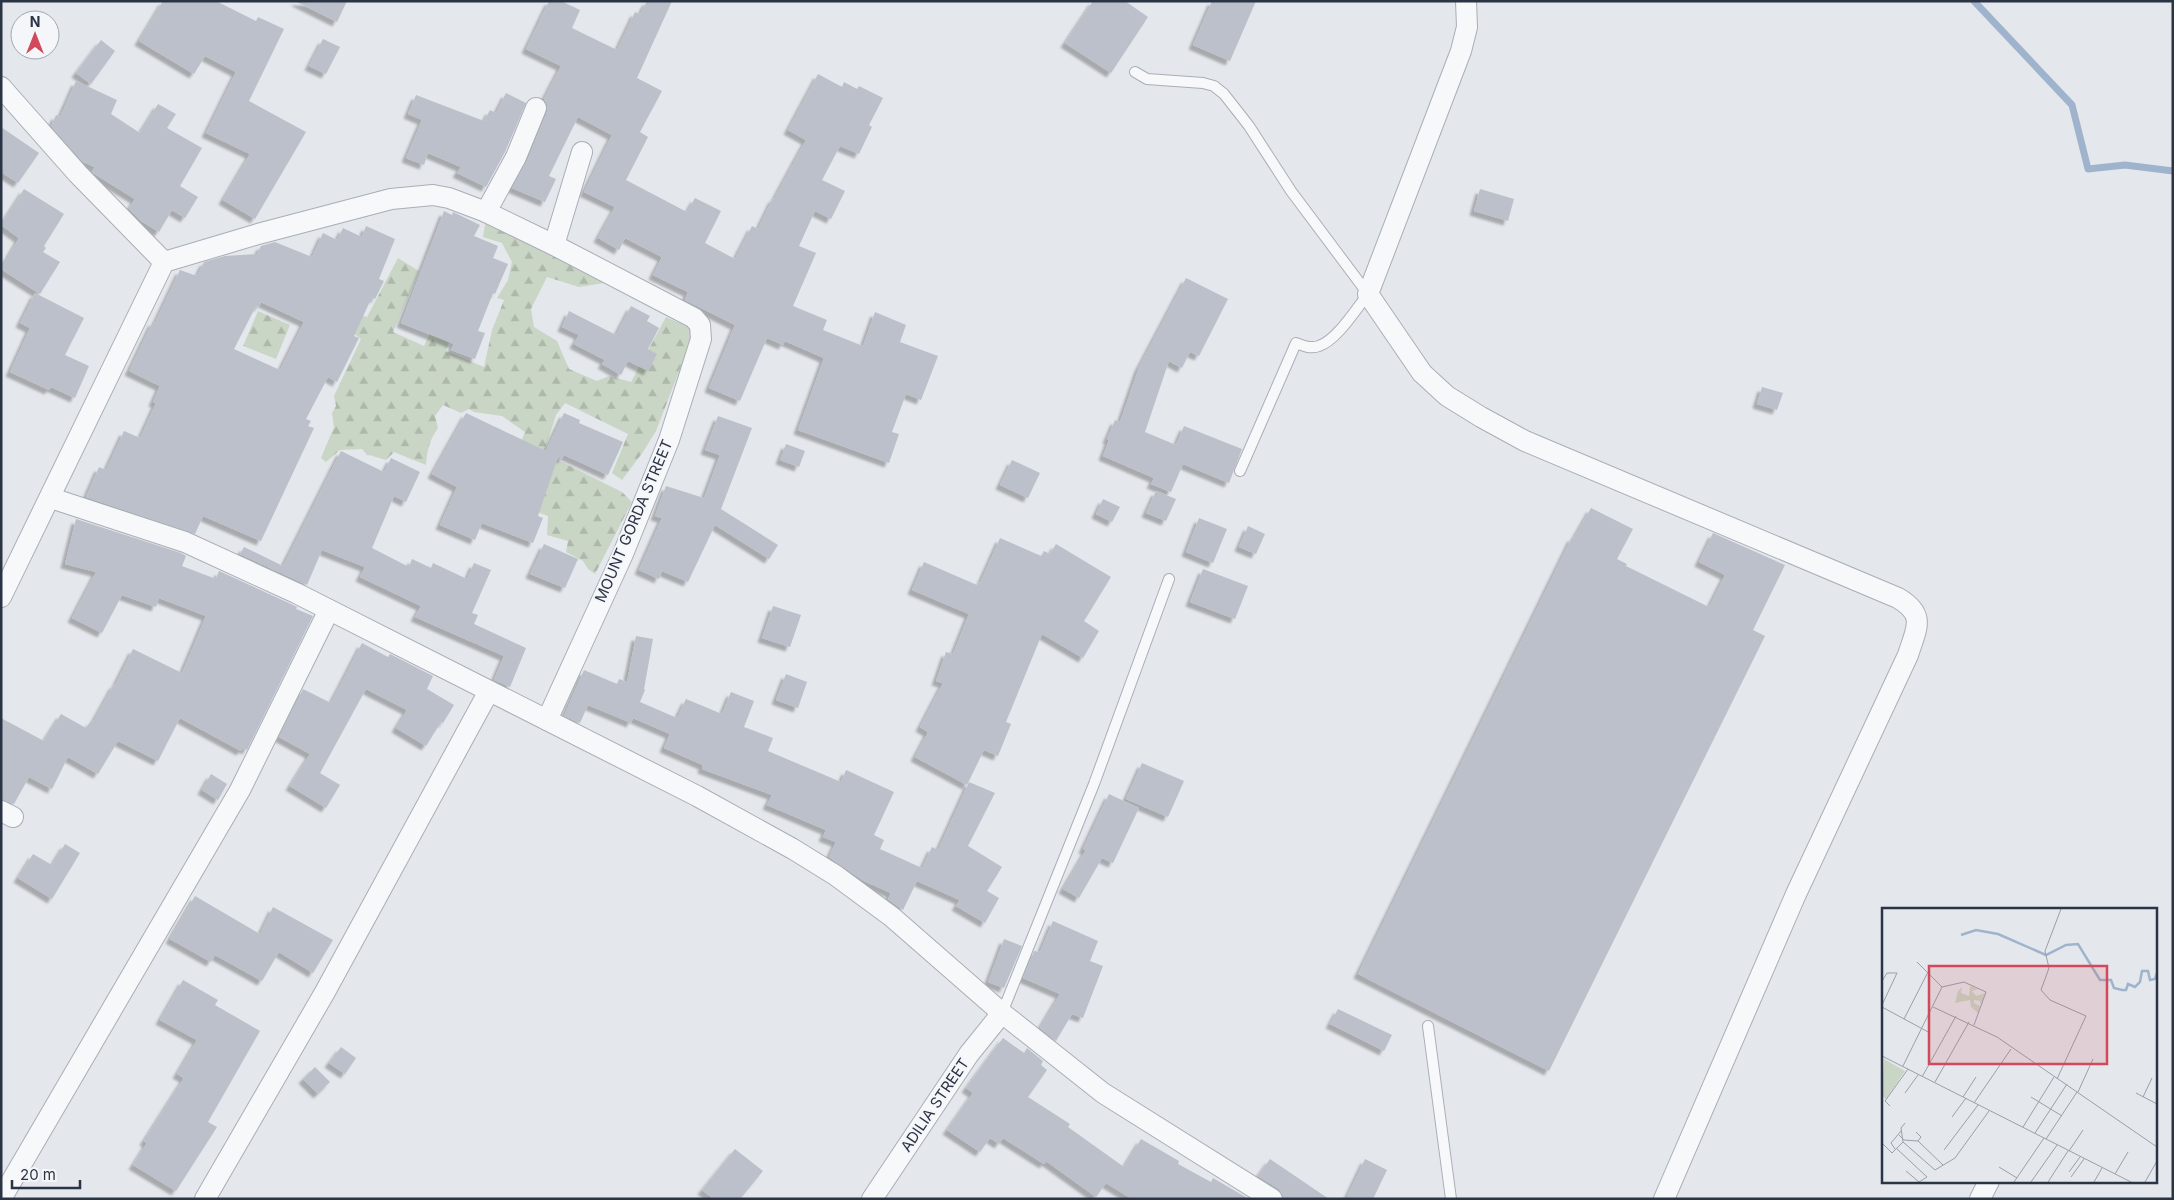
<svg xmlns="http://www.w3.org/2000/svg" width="2174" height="1200" font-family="Inter,sans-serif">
	<defs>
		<pattern id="forest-firs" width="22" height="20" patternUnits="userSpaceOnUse" patternTransform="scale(1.25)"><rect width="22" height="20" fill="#c9d6c5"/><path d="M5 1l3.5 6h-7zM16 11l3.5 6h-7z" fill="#adb8ab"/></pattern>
		<filter id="shadow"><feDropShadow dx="-4.5" dy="4.5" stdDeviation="1" flood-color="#0004"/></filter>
	</defs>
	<rect width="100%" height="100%" fill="#e4e7ec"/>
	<g fill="url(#forest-firs)">
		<path d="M486,219l95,44 23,20 -25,4 -32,-10 -16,32 3,18 23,14 12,28 28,12 12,-5 22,6 35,-65 29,13 -39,101 -13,21 -21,28 -10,-7 16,-39 -63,-31 -9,12 -12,38 78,39 10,10 -37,72 -7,-5 -5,-8 -17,-9 2,-11 -21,-6 1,-19 -30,-11 -2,-51 9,-22 -23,-16 -28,-4 -5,-3 -8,4 -18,-8 -8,11 3,12c-8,11 -11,22 -12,37l-32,-13 -8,8 -17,-5 -1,1 -6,-7 -22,1 -14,12 -5,-4 13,-31 -2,-14 4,-7 -2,-10 27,-57 -17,-13 6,-14 17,5 31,-59 21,13 -26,61 31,14 13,-27 17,7 -8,25 38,16 8,-37 12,-30 -7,-2 11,-18 4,-18 -10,-19 -19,-6z"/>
		<path d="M258,311l32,14 -14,34 -33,-13z"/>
	</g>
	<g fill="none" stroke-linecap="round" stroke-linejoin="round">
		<path stroke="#9fb4cc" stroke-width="7" d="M1974,1l98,104 16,64 37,-4 48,6"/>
	</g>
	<g fill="#bbc0ca" fill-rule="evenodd" filter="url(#shadow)">
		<path d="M163,1h53l40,20 2,-4 26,12 -35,72 57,31 -51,87 -32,-19 27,-46 -44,-21 30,-61 -31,-16 -11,18 -55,-33z"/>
		<path d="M295,1h52l-10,21z"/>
		<path d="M549,1h12l19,9 -8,18 45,22 18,-38 5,2 7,-13h25l-35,77 25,13 -22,41 8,5 -22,43 61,32 8,-14 26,13 -16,32 30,16 17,-33 6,3 15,-31 1,1 32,-59 -18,-10 30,-56 24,13 2,-5 13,7 2,-3 24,12 -14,27 3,2 -13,27 -19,-8 -18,34 23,11 -14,28 -16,-8 -16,35 17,7 -23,53 34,14 -4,10 40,16 12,-34 31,13 -6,17 38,14 -17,44 -15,-6 -14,38 7,2 -10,29 -91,-33 26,-72 -39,-17 -2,4 -16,-7 -27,63 -31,-13 26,-63 -50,-25 3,-8 -35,-17 9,-18 -37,-19 -6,12 -21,-12 17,-31 -31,-15 28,-57 -34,-18 -29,59 7,3 -11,23 -33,-14 15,-27 20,-49 1,-6 -4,-7 17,-33 -35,-17z"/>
		<path d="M1093,1h32l23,16 -37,56 -46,-30z"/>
		<path d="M1212,1h44l-26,60 -37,-16z"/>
		<path d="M323,39l17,8 -14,27 -17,-8z"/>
		<path d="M101,40l14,11 -24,33 -15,-11z"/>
		<path d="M76,81l41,19 -6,14 29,19 18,-29 18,10 -9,14 35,20 -22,38 18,11 -13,21 -13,-8 -13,22 -18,-11 -12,-12 6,-10 -42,-26 -1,-2 3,-4 -12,-5 -32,-36 5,-11 4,2z"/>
		<path d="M506,93l20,10 -21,49 -19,35 -29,-14 4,-6 -33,-14 -4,12 -18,-7 16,-38 -14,-6 8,-19 68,26 6,-11 6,3z"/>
		<path d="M1,127l38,26 -21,30 -17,-11z"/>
		<path d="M24,189l40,25 -20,32 2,2 -3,4 17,10 -20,32 -39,-25 18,-31 -18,-13z"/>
		<path d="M1480,189l34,10 -6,22 -34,-10z"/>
		<path d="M444,211l8,4 1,-3 27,13 -6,11 24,10 -5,12 15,6 -13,30 -2,-1 -15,38 7,2 -10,26 -24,-9 3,-6 -53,-21z"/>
		<path d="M366,226l29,13 -16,40 5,2 -9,18 -3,-2 -18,39 5,2 -22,44 -9,-5 -22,42 5,2 -3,5 6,2 -53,113 -58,-25 -8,18 -109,-37 13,-30 7,3 18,-39 16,7 16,-35 -3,-1 7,-16 -31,-15 24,-50 2,2 25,-53 17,6 7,-14 21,-6 32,-2 4,-8 14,-4 37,15 11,-24 14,7 6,-12 19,9zM261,302l43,20 -24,48 -46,-21 22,-43 3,1z"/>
		<path d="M1186,278l42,21 -29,57 -9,-4 -8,16 -13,-7 -24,71 31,13 8,-19 58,23 -13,34 -46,-19 -12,28 -20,-8 3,-6 -51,-22 6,-16 -2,-1 8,-19 5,2 19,-55z"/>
		<path d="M35,293l49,25 -19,37 24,11 -14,32 -24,-11 -2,3 -39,-18 20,-44 -10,-5z"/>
		<path d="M631,306l19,10 -3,5 12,7 -11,21 9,5 -9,17 -20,-10 -7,14 -19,-11 3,-4 -31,-16 5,-9 -17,-8 7,-16 47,24z"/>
		<path d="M1762,387l21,6 -6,17 -20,-6z"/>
		<path d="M466,413l80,38 18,-38 16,7 -1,3 44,19 -15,33 -44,-20 -2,4 -4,-2 -20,59 5,2 -10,25 -51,-20 -7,17 -35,-15 17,-38 -25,-13z"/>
		<path d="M718,416l34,12 -31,81 57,36 -9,14 -54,-34 -27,57 -26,-11 -3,8 -20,-9 23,-52 -7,-2 11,-30 38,12 16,-43 -15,-5z"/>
		<path d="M786,444l19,7 -6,16 -19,-7z"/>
		<path d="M341,451l43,21 7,-14 29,14 -14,30 -12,-6 -22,52 37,19 3,-8 19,9 2,-5 34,16 7,-16 17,7 -19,43 6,2 -4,9 52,24 -16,39 -16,-7 10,-24 -89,-39 6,-11 -61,-29 5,-10 -43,-17 -15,35 -67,-31 4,-7 39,19z"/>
		<path d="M1012,460l28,13 -12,25 -28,-13z"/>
		<path d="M1156,491l20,8 -10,22 -20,-8z"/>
		<path d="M1103,499l17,8 -8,15 -16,-8z"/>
		<path d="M1591,508l42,21 -16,30 10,5 -1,2 83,41 16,-32 -26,-13 14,-29 72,32 -32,65 12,6 -216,435 -191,-97 214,-437 2,1z"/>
		<path d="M1199,518l28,11 -14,34 -27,-11z"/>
		<path d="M76,519l105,34 5,3 -4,10 34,13 3,-8 11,5 61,28 6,3 -1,2 17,7 -66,134 -4,-2 -2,3 -61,-33 -22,43 -40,-20 -20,33 -30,-17 -16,32 -23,-12 -15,27 -13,-5v-81l43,23 17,-27 25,14 5,-7 2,1 21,-38 1,1 18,-36 49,24 24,-57 -47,-18 -3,9 -34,-12 -20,38 -30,-15 24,-46 -31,-8z"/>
		<path d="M1248,526l17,8 -9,20 -17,-7z"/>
		<path d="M1000,538l41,18 3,-5 6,3 6,-10 55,33 -27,44 15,10 -16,27 -41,-24 -36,88 5,2 -13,32 -14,-6 -17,35 -52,-28 13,-25 -8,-5 23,-44 -7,-2 10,-29 7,2 16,-40 -57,-24 12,-28 53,23 1,-3 2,1z"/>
		<path d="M544,544l34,15 -13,29 -35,-14z"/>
		<path d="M1203,569l45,17 -13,33 -45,-17z"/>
		<path d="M773,606l28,9 -11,32 -28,-9z"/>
		<path d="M636,636l17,3 -9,50 1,1 -5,12 37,16 9,-19 36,15 9,-22 23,9 -10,26 29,11 -5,13 73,31 5,-12 48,22 -20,43 10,5 -4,9 42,19 10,-21 6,3 31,-68 26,11 -27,53 34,21 -15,24 12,7 -14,25 -29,-17 4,-6 -43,-19 -14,29 -15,-11 3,-6 -27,-12 -35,-24 7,-15 -13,-5 3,-7 -59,-25 5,-10 -70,-26 1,-4 -39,-17 6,-14 -37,-16 -2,5 -43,-18 -8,18 -16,-7 20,-46 33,14 2,-5 8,3z"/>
		<path d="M362,643l26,14 2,-3 2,1 41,21 -6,13 27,16 -11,18 -2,-1 -15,24 -30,-18 11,-18 -41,-21 -46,84 20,12 -14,23 -36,-22 20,-32 -31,-17 24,-48 28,14z"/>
		<path d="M786,674l21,8 -9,26 -22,-8z"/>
		<path d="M1142,763l42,18 -16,36 -42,-18z"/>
		<path d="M211,774l16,10 -9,16 -16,-10z"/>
		<path d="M1109,794l30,14 -26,55 -11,-5 -23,40 -16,-9 23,-39 -3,-1z"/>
		<path d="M65,844l15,9 -28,46 -34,-21 15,-24 19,11z"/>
		<path d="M195,896l65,38 13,-27 60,33 -20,33 -34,-21 -17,29 -47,-26 -4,7 -41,-23z"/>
		<path d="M1053,921l45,20 -8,20 13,5 -20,52 -11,-4 -16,27 -16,-13 20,-34 -37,-16 11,-27 6,1z"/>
		<path d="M1004,939l18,7 -18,42 -16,-6z"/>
		<path d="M183,980l35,20 -3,5 45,26 -52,91 9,5 -41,64 -43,-26 14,-22 -3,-2 40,-63 -7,-4 20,-34 -37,-20z"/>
		<path d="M1338,1009l54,26 -8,16 -54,-27z"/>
		<path d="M1003,1038l21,15 3,-5 16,13 -2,4 6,5 -19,27 42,27 -2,3 56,40 17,-28 38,22 -1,3 33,18 2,-4 36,21h-117l-26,-16 -10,14 -50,-36 -2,3 -41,-26 -4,6 -9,-6 -10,14 -33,-22 26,-37 -7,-5z"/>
		<path d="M341,1047l15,11 -11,16 -16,-11z"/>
		<path d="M315,1067l15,15 -12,12 -15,-15z"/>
		<path d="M735,1149l28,22 -23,28h-26l-12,-9z"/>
		<path d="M1270,1159l59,40h-45l-5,-10 -21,-13z"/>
		<path d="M1365,1159l22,11 -14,29h-27z"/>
	</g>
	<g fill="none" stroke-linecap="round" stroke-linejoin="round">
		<g stroke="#a9aeb7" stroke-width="12">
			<g id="service">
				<path d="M1135,72l12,7 56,4 11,3 10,8 25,32 42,65 77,103c-12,15 -31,46 -49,52 -8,3 -16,0 -23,-3l-56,128"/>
				<path d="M1002,1013l92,-229 75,-205"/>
				<path d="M1428,1026l23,173"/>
			</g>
		</g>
		<g stroke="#a9aeb7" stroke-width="22">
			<g id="minor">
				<path d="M1466,1l1,26 -6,24 -93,243 54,79 25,23 34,21 44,24 373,157c29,17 18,31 10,57l-112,239 -132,305"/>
				<path d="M1,87l77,87 86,88 94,-28 133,-35 42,-4 16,3 37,14 68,33 140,73 6,7 1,14 -32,101 -46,114 -76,166"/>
				<path d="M486,212l30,-55 20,-49"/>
				<path d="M554,245l28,-93"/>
				<path d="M51,498l134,44 111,51 401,203 96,53 42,26 57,42 110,96 101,80 169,106"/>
				<path d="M1,597l163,-335"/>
				<path d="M1,811l12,6"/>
				<path d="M1,1199l239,-409 89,-180"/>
				<path d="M205,1199l120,-207 164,-301"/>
				<path d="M872,1199l97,-145 33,-41"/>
				<path d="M1980,1199l9,-18"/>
			</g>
		</g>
		<use href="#service" stroke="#f7f8fa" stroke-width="10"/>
		<use href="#minor" stroke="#f7f8fa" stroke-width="20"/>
	</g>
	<g text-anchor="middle" stroke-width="4" stroke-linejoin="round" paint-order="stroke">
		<g font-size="15" fill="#2b3445" stroke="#f4f6f9">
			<text transform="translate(634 521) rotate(-67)" y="5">MOUNT GORDA STREET</text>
			<text transform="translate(935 1105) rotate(-56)" y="5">ADILIA STREET</text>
		</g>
	</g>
	<g transform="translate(1882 908)">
		<rect width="275" height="275" fill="#e4e7ec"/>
		<path d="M88,78l8,3 -6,2 4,5 10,-3 -6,12v-4l-6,-1v3l6,3 -2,7 -7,-6 -1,-7 -15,3 3,-12 4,-4 -1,6 8,3z" fill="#c9d6c5"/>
		<path d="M2,151l21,12 -19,28 -4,-3z" fill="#c9d6c5"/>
		<path fill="none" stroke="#9fb4cc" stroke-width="2.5" d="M79,27l15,-5 22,4 48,21 20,-10 12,-1 22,36h11l3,8 8,2h4l2,-6 7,3 5,-5 2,-11h6l2,9 5,-1 2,-6"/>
		<path fill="none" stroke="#9a9fa9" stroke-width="1" d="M35,54l25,25 22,-5 22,10 -12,33M0,73l5,-8h10l-15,32M0,99l48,26M51,99l64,30 160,110M22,111l24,-47M0,148l249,126M21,158l39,-79M40,169l34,-61M175,171l29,-63 -36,-16 -9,-10 8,-22 -4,-17 16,-42M53,174l34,-60M196,184l15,-33M23,185l13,-18M254,185l21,11M81,189l13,-20M149,189l31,19M261,189l9,-19M92,195l37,-54M8,198l-5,-5 23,-32M70,209l14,-19M23,215l-4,5 2,14 32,28 20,-12 34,-47M141,219l31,-50M153,225l32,-49M17,227l5,5 14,1 3,-4 -5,-5M164,231l31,-47M36,233l25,24M0,235l10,10 11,-11M14,240l31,29 -8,5 -13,-11M13,241l-4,-6 10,-12M62,242l34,-45M187,243l14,-21M117,259l18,11M187,264l11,-15M233,266l13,-22M189,269l13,-18M132,274l30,-44M149,274l26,-37M166,274l20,-31M212,274l8,-14M263,274l12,-21"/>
		<path fill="#d1495b" fill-opacity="0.15" stroke="#d1495b" stroke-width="2.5" d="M47,58h178v98h-178z"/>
		<rect width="275" height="275" fill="none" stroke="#2b3445" stroke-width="2.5"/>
	</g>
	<rect width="2174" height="1200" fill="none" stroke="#2b3445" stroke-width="5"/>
	<g transform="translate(35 35)"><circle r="24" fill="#f4f6f9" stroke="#a4a8b1"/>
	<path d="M0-4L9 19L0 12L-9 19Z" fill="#d1495b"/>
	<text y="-8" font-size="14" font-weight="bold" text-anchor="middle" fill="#2b3445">N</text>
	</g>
	<path d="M12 1180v8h68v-8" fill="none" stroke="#2b3445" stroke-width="2.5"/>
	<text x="20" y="1180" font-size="15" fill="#2b3445" stroke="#f4f6f9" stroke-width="4" paint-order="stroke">20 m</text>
</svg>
